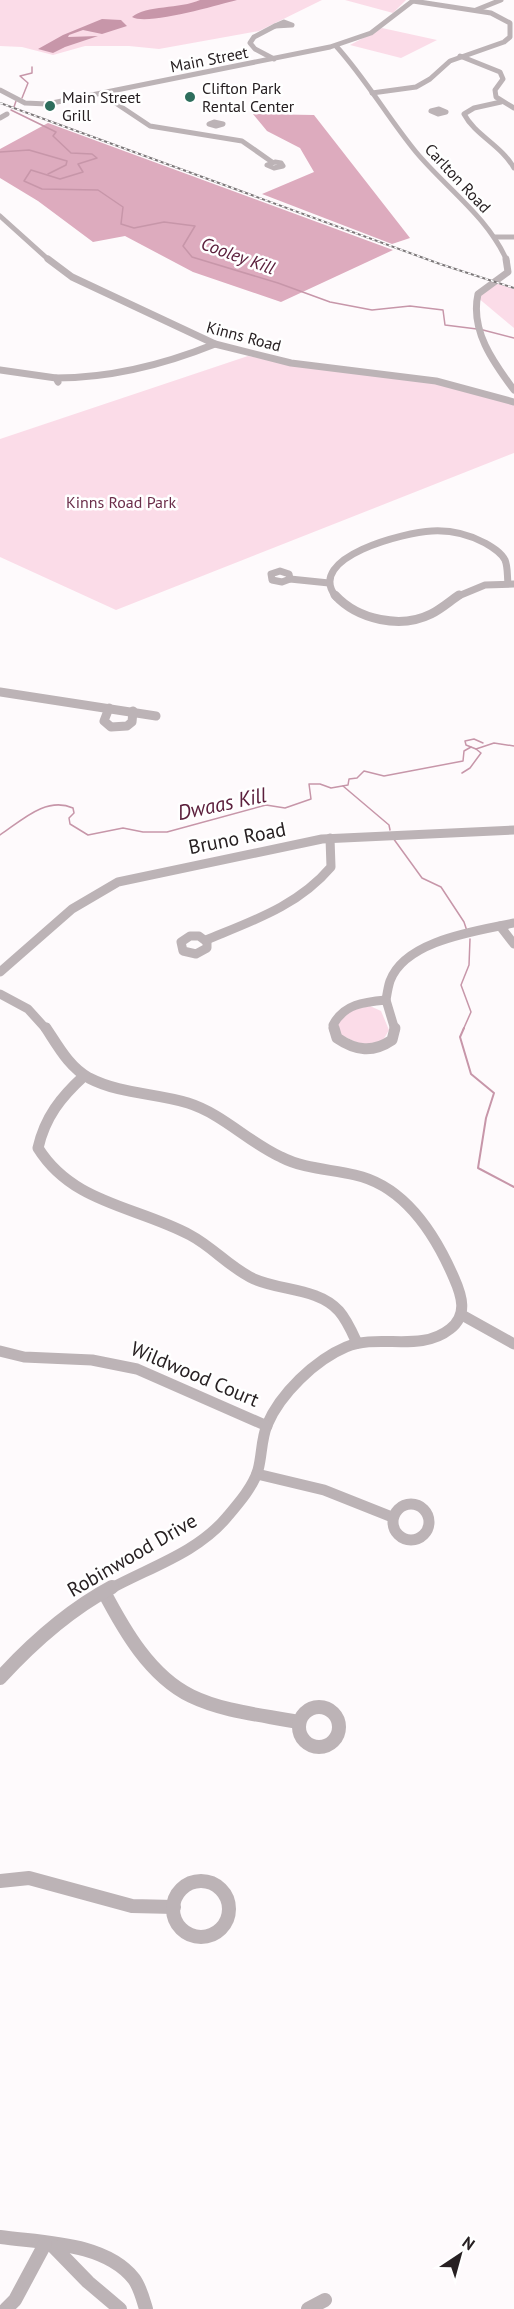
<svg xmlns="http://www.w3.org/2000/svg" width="514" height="2309" font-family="'PT Sans',sans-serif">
	<rect width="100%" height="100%" fill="#fefafc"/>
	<g fill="#fbdce8">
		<path d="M0,0h322l-63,31 -100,18 -30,-3h-44l-32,9 -31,-8 -22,-1z"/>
		<path d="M345,0h61l-13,13z"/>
		<path d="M382,28l55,12 -36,18 -51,-13z"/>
		<path d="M495,283l19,6v39l-37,-31z"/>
		<path d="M248,356l81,14 106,13 79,21v49l-398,157 -116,-53v-118z"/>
		<path d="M370,1006l11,5 8,19 -7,12 -20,3 -23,-11 -2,-10 10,-13z"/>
	</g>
	<g fill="#ddabbe">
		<path d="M253,114l61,1 96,123 -18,6 -130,-50 52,-22 -14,-24 -33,-17z"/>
		<path d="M48,123l345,127 -112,52 -88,-30 -68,-36 -32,6 -55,-41 -38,-23v-29z"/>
	</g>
	<g fill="#c796a9">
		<path d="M200,0h37c-20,5 -90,26 -105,17 14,-12 48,-8 68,-17z"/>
		<path d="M102,19l19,1 6,6 -25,8 -19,-4 -14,5 -1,2 30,-1 -33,11 -12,6 -15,-4 25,-14z"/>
	</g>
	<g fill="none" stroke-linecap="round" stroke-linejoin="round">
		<g stroke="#c796a9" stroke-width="1.5">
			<path d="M22,98l6,-15 -8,-7 12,-3v-6"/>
			<path d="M14,107l2,-6"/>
			<path d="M11,110l45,22 -3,4 18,17 21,1 5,4 -19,6 5,8 -23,7 -29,-9 -7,11 18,8 56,1 25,17 -2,17 13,4 30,-6 31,4 -12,20 9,11 86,26 52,19 42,8 38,-4 33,4 2,15 32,4"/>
			<path d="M0,152l29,-2 38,11 -1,4 -18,9"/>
			<path d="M483,330l31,8"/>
			<path d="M471,747l-5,-2 -1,-4 9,-2 9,4"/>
			<path d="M462,773l8,-5 11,-15 -5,-4"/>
			<path d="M343,786l46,39 1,5"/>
			<path d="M0,835c21,-14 46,-39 73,-27l1,5 -5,5 1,6 18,11 35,-7 20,4h24l99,-27 19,3 26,-9 -2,-15h11l11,4 17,-3 1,-6 8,-1 7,-7 20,5 79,-15 1,-10 7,-4 5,2 18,-6 20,3"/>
			<path d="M393,838l29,40 19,9 23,35 3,9"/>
			<path d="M463,1030l8,-18 -10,-27 8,-20 1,-26"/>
		</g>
		<path stroke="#c796a9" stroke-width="2" d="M464,1028l-4,9 11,37 23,19 -8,25 -8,50 36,19"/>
		<g stroke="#bcb3b6" stroke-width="5">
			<path d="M476,10l25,-10"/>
			<path d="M284,22l8,3 -17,1z"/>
			<path d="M336,46c30,33 52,72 80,106 30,36 72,65 91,109"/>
			<path d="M460,56l40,16 3,7 -8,11 1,7 18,11"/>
			<path d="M274,59l-19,-10 -5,-6 4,-6 21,-11"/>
			<path d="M0,90l25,13 22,1 283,-57 41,-14 43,-33"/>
			<path d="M372,93l44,-6 14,-8 20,-18 54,-19 6,-5v-14l-19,-10 -78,-12"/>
			<path d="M102,94l48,32 92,15 30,21"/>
			<path d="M501,102l-27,6 -10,6c11,21 37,31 50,54"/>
			<path d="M439,109l7,3 -8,2 -7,-3z"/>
			<path d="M0,118l7,-4"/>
			<path d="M214,122l9,2 -7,2 -7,-2z"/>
			<path d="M275,162l6,1 2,3 -9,2 -7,-3z"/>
			<path d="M0,216l50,45"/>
			<path d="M494,237h20"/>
		</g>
		<g stroke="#bcb3b6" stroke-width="7">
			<path d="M48,259l24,18 143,67 76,19 145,18 78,21"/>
			<path d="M506,259l2,13 -30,22c-8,36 15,68 36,96"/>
			<path d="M0,370l56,8 2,4"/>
			<path d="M56,378c56,0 107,-13 159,-34"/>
			<path d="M280,571l9,3 1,5 -8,3 -10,-2 -1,-6z"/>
			<path d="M290,579l39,4"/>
			<path d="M336,597c-32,-40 70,-65 96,-66 18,-1 36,3 53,12 7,4 16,9 20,17 3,7 2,16 3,23"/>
			<path d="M456,597l29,-12 29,-1"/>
		</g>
		<g stroke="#bcb3b6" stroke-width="9">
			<path d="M335,595c23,25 66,34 96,19 10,-5 19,-13 28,-19"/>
			<path d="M0,692l156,24"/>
			<path d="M109,708l-5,13 7,6 16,-1 5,-4 1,-11"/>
			<path d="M500,926l14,18"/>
			<path d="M190,936h9l8,6v6l-11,6 -13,-3 -2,-9z"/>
			<path d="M206,940c46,-19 92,-34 125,-73l-1,-29"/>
			<path d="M0,972l72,-63 46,-27 204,-43 192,-9"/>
			<path d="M0,994l28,15 19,21"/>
			<path d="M386,1000c1,-6 2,-13 4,-19 15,-41 87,-50 124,-58"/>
			<path d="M334,1030l-1,-5c11,-21 31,-23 53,-25l9,30"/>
		</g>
		<g stroke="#bcb3b6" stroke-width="11">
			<path d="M46,1028c12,18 23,39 43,50 31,16 66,15 99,25 35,11 60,39 93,54 23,12 49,12 74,18 50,11 80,59 99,103 8,18 14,37 -4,51 -30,24 -71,4 -104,18 -31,13 -66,47 -79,78 -6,15 -5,31 -9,45 -5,17 -20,34 -31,47 -30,36 -77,50 -117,72"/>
			<path d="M334,1028l3,10c19,13 36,15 55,2l3,-12"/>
			<path d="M84,1076c-23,21 -39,41 -46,72 35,56 98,58 152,87 23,12 40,33 64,44 27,12 64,9 85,32 8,9 13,21 18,32"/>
			<path d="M462,1315l52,29"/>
			<path d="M0,1351l24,6 68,3 45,9 130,57"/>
			<path d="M257,1474l67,16 68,27"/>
			<circle cx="411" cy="1522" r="18"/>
		</g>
		<g stroke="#bcb3b6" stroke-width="14">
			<path d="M104,1592c20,38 46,84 87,104 33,16 72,19 107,26"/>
			<path d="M0,1678c33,-36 69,-68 112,-91"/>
			<circle cx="319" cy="1727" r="20"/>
			<path d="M0,1881l29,-3 103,28 42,1"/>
			<circle cx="201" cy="1909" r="28"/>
			<path d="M0,2237c42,6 105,5 134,42 6,8 9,20 12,30"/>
			<path d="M53,2246l35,36 32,27"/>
			<path d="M6,2309l9,-9 30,-56"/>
			<path d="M308,2309l17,-9"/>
		</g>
		<g stroke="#7b7678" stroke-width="2">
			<path id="rail" d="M0,103l440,161 74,24"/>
		</g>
		<use href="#rail" stroke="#fff" stroke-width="1.5" stroke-dasharray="3" stroke-linecap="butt"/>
	</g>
	<g fill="#2e6e5d" stroke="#fff" stroke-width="2">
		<circle cx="190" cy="97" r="6"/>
		<circle cx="50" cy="106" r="6"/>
	</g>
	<g text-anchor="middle" stroke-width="5" stroke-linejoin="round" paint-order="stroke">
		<g font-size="16" fill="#272022" stroke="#fff">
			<text transform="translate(209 59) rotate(-11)" y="6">Main Street</text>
			<text transform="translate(458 178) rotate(47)" y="6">Carlton Road</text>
			<text transform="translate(244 336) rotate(15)" y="6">Kinns Road</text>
		</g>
		<g font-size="16" fill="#272022" stroke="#fff" text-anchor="start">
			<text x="202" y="94">Clifton Park<tspan x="202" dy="18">Rental Center</tspan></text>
			<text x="62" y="103">Main Street<tspan x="62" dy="18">Grill</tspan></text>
		</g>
		<g font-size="16" fill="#6b2e4a" stroke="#fff">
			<text x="121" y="508">Kinns Road Park</text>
		</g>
		<g font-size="18" font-style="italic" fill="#5c203d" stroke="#fff">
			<text transform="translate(238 256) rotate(20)" y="6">Cooley Kill</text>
		</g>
		<g font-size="20" fill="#272022" stroke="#fff">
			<text transform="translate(237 838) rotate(-11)" y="7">Bruno Road</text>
			<text transform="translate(195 1374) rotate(23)" y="7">Wildwood Court</text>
			<text transform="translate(132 1555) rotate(-30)" y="7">Robinwood Drive</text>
		</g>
		<g font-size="21" font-style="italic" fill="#5c203d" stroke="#fff">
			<text transform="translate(222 804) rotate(-12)" y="7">Dwaas Kill</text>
		</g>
	</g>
	<g transform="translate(460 2255) rotate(36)" stroke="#ffffff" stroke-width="4.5" paint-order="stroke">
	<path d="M0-4.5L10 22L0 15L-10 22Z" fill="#272022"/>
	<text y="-9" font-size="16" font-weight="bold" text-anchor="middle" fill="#272022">N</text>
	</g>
</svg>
